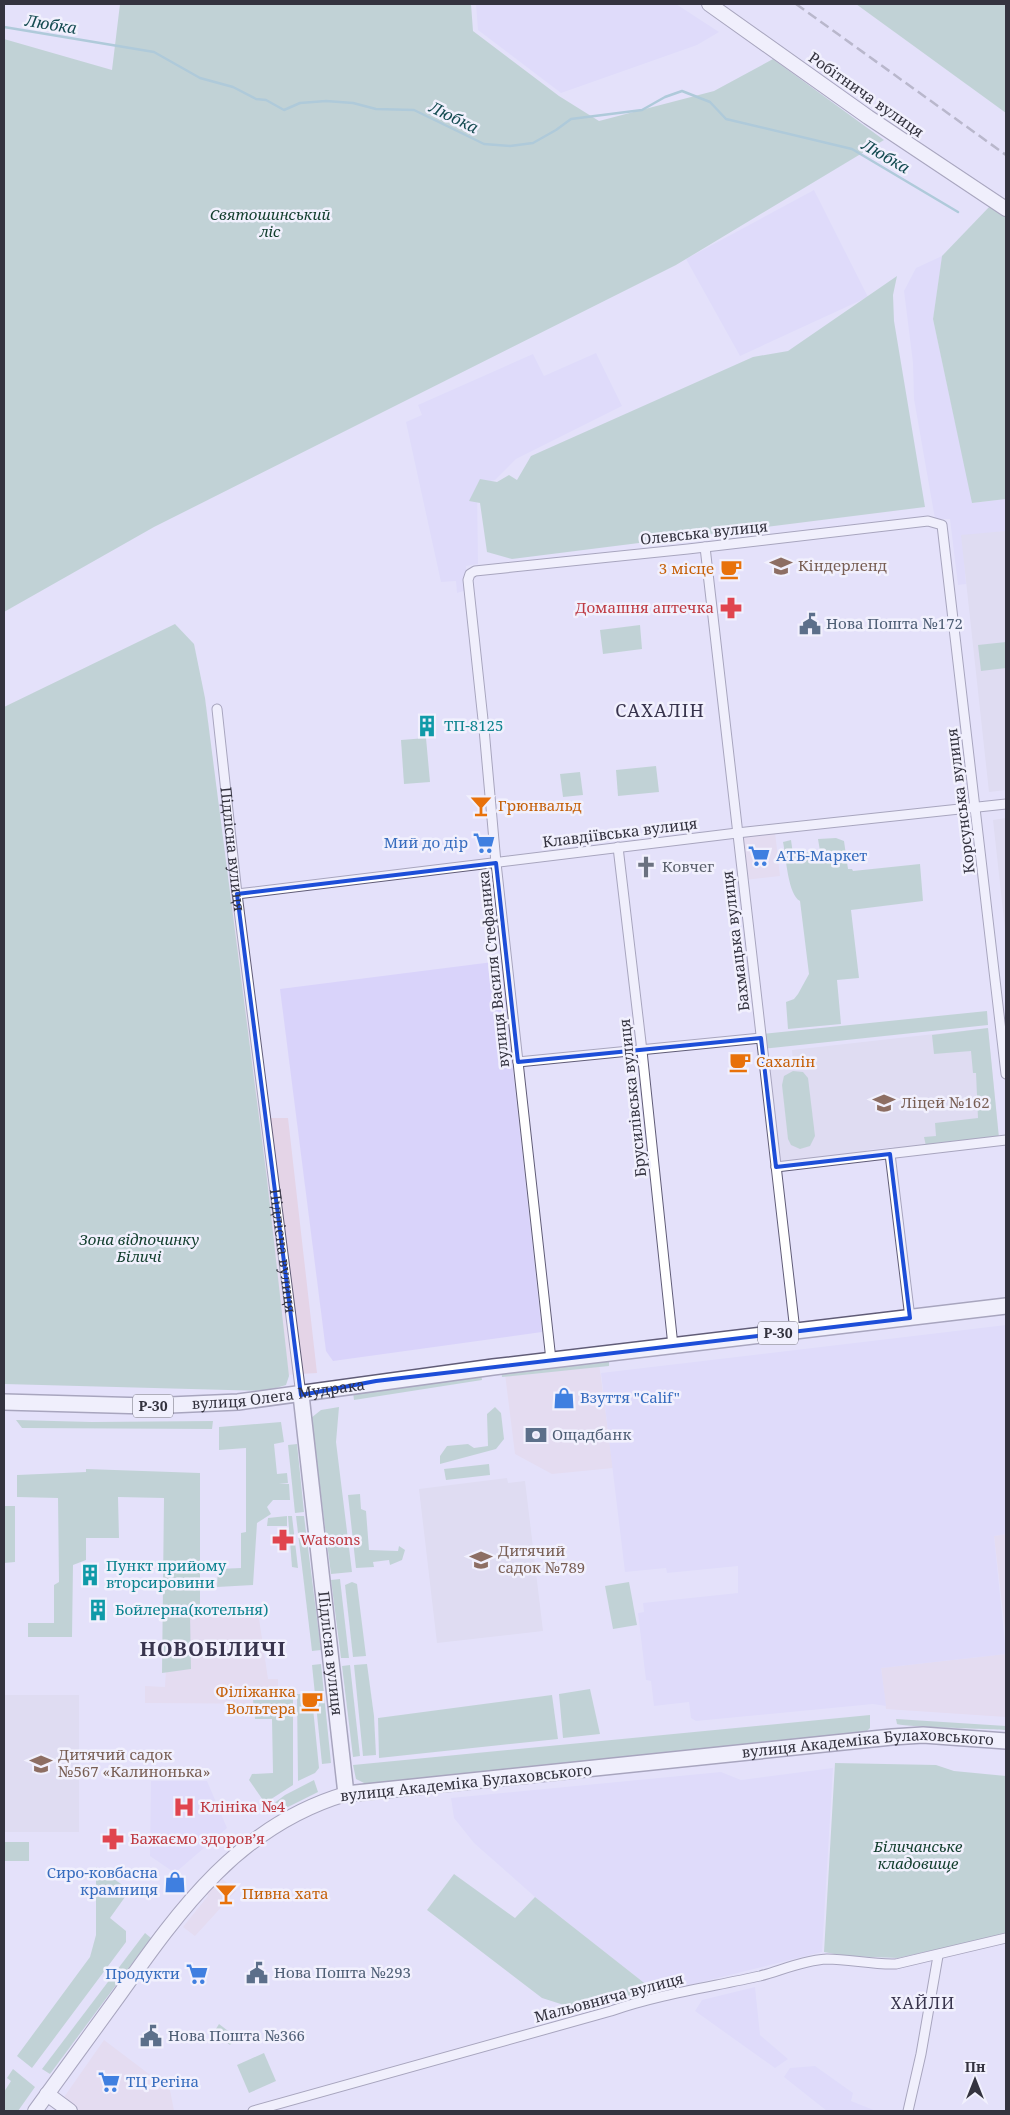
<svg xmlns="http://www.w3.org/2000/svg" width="1010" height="2115" font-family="'Noto Serif',serif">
	<rect width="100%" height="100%" fill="#e4e1fa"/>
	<g fill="#e4d4e7">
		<path d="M775,832l5,44 -35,4 -3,-44z"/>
		<path d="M227,904h17l25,214h19l29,255 -33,2z"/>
		<path d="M599,1363l14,105 -61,6 -37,-20 -10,-80z"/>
		<path d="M1006,1534v104l-12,-102z"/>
		<path d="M188,1611l70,1 10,67h10v25l-133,-1v-17l20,1 1,-18z"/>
		<path d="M1006,1654v63l-120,-8 -5,-41z"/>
		<path d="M218,1875l18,16 -41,45 -12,-9 25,-31 -4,-6z"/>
		<path d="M104,2040l66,50 4,21h-97l-15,-11z"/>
	</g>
	<g fill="#d9d3fa">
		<path d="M476,4h200l43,28 -22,13 -136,48 -83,-63z"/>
		<path d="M814,190l54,107 -128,59 -54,-97z"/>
		<path d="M942,256l-9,63 40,184 33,-4v32l-44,5 4,48 -8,1 -8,-66h-15l-21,-120 -1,-36 -9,-72 12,-23z"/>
		<path d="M596,353l26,53 -106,53 -21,21 -18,4 1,80 -12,2 1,24 -10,3 -1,-12 -15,1 -35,-160 16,-7 -4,-10 115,-51 11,22z"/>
		<path d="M501,961l41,371 -209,29 -7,-10 -46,-362z"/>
		<path d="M1006,1325v209l-12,2 12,118 -125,14 5,38 -13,-2 -177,17 -5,-3 -2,-16 -35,4 -3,-25 -5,-1 -8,-67 6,-1 -1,-9 95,-10v-27l-71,7 -1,-5 -41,4 -24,-199z"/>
		<path d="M833,1768l-11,184 -165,41 -122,-96 -61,-54 -20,-25 -3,-20 270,-26 20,8z"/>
		<path d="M151,1781h56l20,47 -52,45 -25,-17z"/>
		<path d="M755,1987l5,48 28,24 -13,9 -80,-57 7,-11z"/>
		<path d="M815,2066l38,27 -2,8 25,10h-49l-43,-34 6,-9z"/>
	</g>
	<g fill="#d9d4e9">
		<path d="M1006,531v259l-17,2 -28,-257z"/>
		<path d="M1006,818v120l-13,-118z"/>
		<path d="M988,1028l11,111 -102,11 -4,-3 -26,3 -2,3 -85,10 -12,-96 25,-4 -1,-13z"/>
		<path d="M507,1478l1,5 17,-2 18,150 -106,12 -18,-154z"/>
		<rect x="4" y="1695" width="75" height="137"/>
	</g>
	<g fill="#98bfac">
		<path d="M120,4h351l2,27 86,65 40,25 115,-30 59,-32 111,81 -208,125 -522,262 -150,85v-573l108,31z"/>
		<path d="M856,4h150v109z"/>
		<path d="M991,205l15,10v284l-34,4 -39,-184 9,-63z"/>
		<path d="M897,276l-4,19 1,26 31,186 -413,52 -25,-7 -7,-49 -11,-2 11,-22 17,3 12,-7 8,5 14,-24 222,-99 35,-6z"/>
		<path d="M175,624l19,20 11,54 62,481 22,197 -3,9 -20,6 -262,-7v-677z"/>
		<path d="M640,625l2,24 -39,5 -3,-24z"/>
		<path d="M1006,642v26l-25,3 -3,-26z"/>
		<path d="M426,738l4,44 -26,2 -3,-44z"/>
		<path d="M656,766l3,26 -41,4 -2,-26z"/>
		<path d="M580,772l3,23 -20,2 -3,-23z"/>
		<path d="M836,838l8,3 4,28h4l1,2 67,-7 3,37 -72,9 8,68 -22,2 4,44 -53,5 -2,-27 8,-3 4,-5 11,-20 -9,-73c-12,-6 -14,-44 -17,-59l8,-2 2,14 27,-3 -2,-12z"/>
		<path d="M987,1011l1,14 -226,24 -1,-15z"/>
		<path d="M988,1028l11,110 -73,8 -2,-9 12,-1 -1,-13 43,-5 -2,-45h-3l-2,-22 -37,3 -2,-19z"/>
		<path d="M793,1071l10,1 5,6 7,58 -5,10 -10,3 -9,-4 -3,-6 -6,-54 2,-9z"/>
		<path d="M609,1357v9l-107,11 -1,-7z"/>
		<path d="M481,1373l1,7 -128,20 -1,-8z"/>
		<path d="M339,1407l-3,35 16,130 -21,2 -20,-156 10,-8z"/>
		<path d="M495,1407l6,6 3,26 -8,10 -56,15v-8l7,-10 21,-2 6,4 14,-2 -1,-32z"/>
		<path d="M16,1420l76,2 121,-1 -1,8 -190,-1z"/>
		<path d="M281,1422l3,20 -10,2 3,30 10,-1 1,10 -9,1h10l1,16h-17l-6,7 4,7 -14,9 -4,62 -36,2 1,-18 23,-1v-35l5,-1v-84l-27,2v-23z"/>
		<path d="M297,1444l7,68 -9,1 -7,-68z"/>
		<path d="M489,1464l1,11 -44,5 -2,-11z"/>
		<path d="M86,1469l114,4v131l-10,9 1,56 -29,4 2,-175 -46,-1 1,41h-33v22l-13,5 -1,72h-44v-14h26v-38l5,-3 -1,-84 -41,-1v-22l69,-3z"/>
		<path d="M360,1494l1,15 5,2 3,39 29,1 1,-5 6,4 -3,10 -12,5 -1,-5 -16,2 1,5 -18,1 -8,-73z"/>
		<path d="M4,1506h11v56l-11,1z"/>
		<path d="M287,1516v10h-20l1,-8z"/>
		<path d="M288,1516h4l6,52 -6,-1z"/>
		<path d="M296,1516h8l17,134 -9,1z"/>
		<path d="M340,1579l9,79h-8l-10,-78z"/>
		<path d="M352,1582l5,2 9,72 -13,1 -8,-72z"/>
		<path d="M629,1582l8,43 -24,4 -8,-43z"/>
		<path d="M321,1664l10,99 -9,1 -10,-99z"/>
		<path d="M367,1664l7,52 2,39 -13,1 -9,-91z"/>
		<path d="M350,1665l10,91 -7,1 -11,-91z"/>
		<path d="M590,1689l10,45 -37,4 -4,-44z"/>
		<path d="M282,1693h11v92l-28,18 -16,-23 3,-6 21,-1 -1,-54h-17l-2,-19h28z"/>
		<path d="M297,1694h8l4,14h4l6,60 -4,5 -17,8z"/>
		<path d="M552,1695l6,44 -179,19 -1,-40z"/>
		<path d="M870,1715v13l-4,4 -500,52 -10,-5 -3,-14z"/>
		<path d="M896,1719l110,7v4c-15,-1 -104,-3 -109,-6z"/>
		<path d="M835,1763l101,2 18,6 52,5v158l-108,24 -53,-2 -21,-4z"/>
		<path d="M314,1780l4,12 -44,22 -5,-7 16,-12z"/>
		<rect x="4" y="1842" width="25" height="19"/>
		<path d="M96,1867l34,23 -20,28 16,13v11l-94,126 -15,-12 73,-99 6,-22z"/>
		<path d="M454,1874l61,44 20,-21 122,96 -33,4 -24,9h-33l-25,-8 -115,-88z"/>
		<path d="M145,1933l6,5 -101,136 -8,-5z"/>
		<path d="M219,2024l17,13 -6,8 -16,-13z"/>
		<path d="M264,2053l12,28 -27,12 -12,-28z"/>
		<path d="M13,2069l22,18 -17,24h-14v-19l7,-11 -4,-3z"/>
	</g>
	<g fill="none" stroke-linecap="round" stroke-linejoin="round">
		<path stroke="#6fadb3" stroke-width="2.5" d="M4,27l150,25 46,26 33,9 23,12 10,1 18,10 16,-7 26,-2 27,2 23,6 38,1 70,34 26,2 23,-3 23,-13 15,-11 71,-9 23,-13 17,-6 28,11 16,17 126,30 106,63"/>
		<g stroke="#605c77" stroke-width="11">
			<g id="street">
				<path d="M705,547l90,784"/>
				<path id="s1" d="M217,709l20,185 64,501"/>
				<path d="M618,847l24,204 31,295"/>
				<path d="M237,894l500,-61 269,-29"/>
				<path d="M518,1062l243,-24"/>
				<path d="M890,1154l20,164"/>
				<path d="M776,1167l230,-27"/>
				<path d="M551,1360l-55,-497 -12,-134 -16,-149 2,-6 5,-3 213,-22 240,-28 14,4 64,549"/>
				<path d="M253,2111l358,-100c49,-17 100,-24 149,-35 22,-6 45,-16 67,-17 23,0 46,6 69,5l110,-26"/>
				<path d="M908,2111l13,-57 17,-98"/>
			</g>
		</g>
		<g stroke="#605c77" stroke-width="16">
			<g id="secondary">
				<path d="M709,4l159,113 138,92"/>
				<path d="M47,2094l23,17"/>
				<path d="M35,2111c28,-39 57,-78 85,-117 60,-85 120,-169 226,-200"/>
			</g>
		</g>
		<g stroke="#605c77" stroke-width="18">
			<g id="primary">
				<path id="s2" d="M301,1395l45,399 546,-57 31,-2 83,6"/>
				<path id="s3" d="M4,1402l143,4 91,-4 255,-35 513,-61"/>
			</g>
		</g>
		<use href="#street" stroke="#fff" stroke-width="9"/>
		<use href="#secondary" stroke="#fff" stroke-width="14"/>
		<use href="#primary" stroke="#fff" stroke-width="15"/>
		<path stroke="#858395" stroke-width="2.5" stroke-dasharray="10 5" stroke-linecap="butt" d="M796,4l210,151"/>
	</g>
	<path d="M0 0H1010V2115H0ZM496,863l22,199 243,-24 15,129 114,-13 20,164 -534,63 -75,14 -64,-501z" fill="#e4e1fa" fill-opacity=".55" fill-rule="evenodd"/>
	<path fill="none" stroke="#1d4ed8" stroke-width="4" stroke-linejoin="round" d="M496,863l22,199 243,-24 15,129 114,-13 20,164 -534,63 -75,14 -64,-501z"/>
	<defs>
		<g id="school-bare" transform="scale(1.725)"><path d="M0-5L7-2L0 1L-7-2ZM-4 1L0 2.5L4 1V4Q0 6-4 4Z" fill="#8d6e63" stroke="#f1f0fd" stroke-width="2.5" paint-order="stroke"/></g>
		<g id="cafe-bare" transform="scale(1.725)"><path d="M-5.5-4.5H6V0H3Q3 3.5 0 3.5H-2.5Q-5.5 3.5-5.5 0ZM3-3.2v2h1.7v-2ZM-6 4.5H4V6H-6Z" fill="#e8710a" stroke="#f1f0fd" stroke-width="2.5" paint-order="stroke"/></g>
		<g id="pharmacy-bare" transform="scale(1.725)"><path d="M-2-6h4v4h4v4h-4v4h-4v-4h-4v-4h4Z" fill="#e0444e" stroke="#f1f0fd" stroke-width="2.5" paint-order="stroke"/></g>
		<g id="civic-bare" transform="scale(1.725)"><path d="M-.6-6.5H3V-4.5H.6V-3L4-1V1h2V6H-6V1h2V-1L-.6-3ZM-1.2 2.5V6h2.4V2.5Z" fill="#5c6f8a" stroke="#f1f0fd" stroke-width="2.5" paint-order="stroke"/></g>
		<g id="building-bare" transform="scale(1.725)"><path d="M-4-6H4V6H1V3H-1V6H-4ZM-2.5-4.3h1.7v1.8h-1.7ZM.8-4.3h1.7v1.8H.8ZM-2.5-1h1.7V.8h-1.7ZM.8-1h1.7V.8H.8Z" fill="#0f9aa8" stroke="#f1f0fd" stroke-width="2.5" paint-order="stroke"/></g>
		<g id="bar-bare" transform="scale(1.725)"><path d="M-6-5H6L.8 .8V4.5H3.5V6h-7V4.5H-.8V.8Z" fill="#e8710a" stroke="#f1f0fd" stroke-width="2.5" paint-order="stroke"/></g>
		<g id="supermarket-bare" transform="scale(1.725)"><path d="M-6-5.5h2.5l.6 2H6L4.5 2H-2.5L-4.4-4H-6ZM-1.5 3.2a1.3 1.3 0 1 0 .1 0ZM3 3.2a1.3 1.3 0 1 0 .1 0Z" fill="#3f7fe0" stroke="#f1f0fd" stroke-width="2.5" paint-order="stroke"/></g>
		<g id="church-bare" transform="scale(1.725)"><path d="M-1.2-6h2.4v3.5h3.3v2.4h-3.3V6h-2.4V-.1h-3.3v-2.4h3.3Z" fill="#6b7280" stroke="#f1f0fd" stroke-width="2.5" paint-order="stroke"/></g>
		<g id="shop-bare" transform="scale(1.725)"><path d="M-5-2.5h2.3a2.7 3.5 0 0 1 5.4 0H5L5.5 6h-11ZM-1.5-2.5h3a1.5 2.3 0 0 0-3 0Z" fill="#3f7fe0" stroke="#f1f0fd" stroke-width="2.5" paint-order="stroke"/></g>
		<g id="bank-bare" transform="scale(1.725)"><path d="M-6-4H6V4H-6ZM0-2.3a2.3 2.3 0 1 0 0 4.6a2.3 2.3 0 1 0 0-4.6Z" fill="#5c6f8a" stroke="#f1f0fd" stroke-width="2.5" paint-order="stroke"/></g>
		<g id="hospital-bare" transform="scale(1.725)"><path d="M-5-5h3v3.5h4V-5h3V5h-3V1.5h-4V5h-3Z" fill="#e0444e" stroke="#f1f0fd" stroke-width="2.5" paint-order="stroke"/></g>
	</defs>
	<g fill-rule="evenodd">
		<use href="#school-bare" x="781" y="566"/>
		<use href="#cafe-bare" x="731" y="569"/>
		<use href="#pharmacy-bare" x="731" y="608"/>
		<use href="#civic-bare" x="810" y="624"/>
		<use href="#building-bare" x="427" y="726"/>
		<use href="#bar-bare" x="481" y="806"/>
		<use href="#supermarket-bare" x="484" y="843"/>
		<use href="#supermarket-bare" x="759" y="856"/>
		<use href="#church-bare" x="646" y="867"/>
		<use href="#cafe-bare" x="740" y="1062"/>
		<use href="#school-bare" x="884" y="1103"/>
		<use href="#shop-bare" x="564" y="1398"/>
		<use href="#bank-bare" x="536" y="1435"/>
		<use href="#pharmacy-bare" x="283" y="1540"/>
		<use href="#school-bare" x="481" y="1560"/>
		<use href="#building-bare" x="90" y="1575"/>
		<use href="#building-bare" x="98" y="1610"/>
		<use href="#cafe-bare" x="312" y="1701"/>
		<use href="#school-bare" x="41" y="1764"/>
		<use href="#hospital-bare" x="184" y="1807"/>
		<use href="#pharmacy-bare" x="113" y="1839"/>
		<use href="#shop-bare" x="175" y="1882"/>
		<use href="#bar-bare" x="226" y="1894"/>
		<use href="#civic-bare" x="257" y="1973"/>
		<use href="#supermarket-bare" x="197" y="1974"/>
		<use href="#civic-bare" x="151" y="2036"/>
		<use href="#supermarket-bare" x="109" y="2082"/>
	</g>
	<g text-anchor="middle" stroke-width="5" stroke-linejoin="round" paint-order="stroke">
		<g fill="#f1f0fd" stroke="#6d6c78" stroke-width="1">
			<rect x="758" y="1321.5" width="40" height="23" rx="4"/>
			<rect x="133" y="1394.5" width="40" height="23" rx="4"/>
		</g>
		<g font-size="14" font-weight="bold" fill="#34333f">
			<text x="778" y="1338">Р-30</text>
			<text x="153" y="1411">Р-30</text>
		</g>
		<g font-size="15" fill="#34333f" stroke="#f1f0fd">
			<text transform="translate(866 95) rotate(35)" y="5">Робітнича вулиця</text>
			<text transform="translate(704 533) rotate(-6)" y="5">Олевська вулиця</text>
			<text transform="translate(961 801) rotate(-97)" y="5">Корсунська вулиця</text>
			<text transform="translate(620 833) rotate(-7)" y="5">Клавдіївська вулиця</text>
			<text dy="5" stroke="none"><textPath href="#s1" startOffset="141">Підлісна вулиця</textPath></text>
			<text transform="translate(736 941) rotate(-97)" y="5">Бахмацька вулиця</text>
			<text transform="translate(494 969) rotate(-96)" y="5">вулиця Василя Стефаника</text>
			<text transform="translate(633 1098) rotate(-96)" y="5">Брусилівська вулиця</text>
			<text dy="5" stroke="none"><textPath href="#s1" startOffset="546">Підлісна вулиця</textPath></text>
			<text dy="5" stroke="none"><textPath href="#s3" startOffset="275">вулиця Олега Мудрака</textPath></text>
			<text dy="5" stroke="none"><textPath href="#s2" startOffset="260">Підлісна вулиця</textPath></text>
			<text dy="5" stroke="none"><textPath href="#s2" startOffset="926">вулиця Академіка Булаховського</textPath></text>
			<text transform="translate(466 1783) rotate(-6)" y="5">вулиця Академіка Булаховського</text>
			<text transform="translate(609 1998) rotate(-15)" y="5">Мальовнича вулиця</text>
		</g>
		<g font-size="15" font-style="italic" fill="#113d2c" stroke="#f1f0fd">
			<text x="270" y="220">Святошинський<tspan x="270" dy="17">ліс</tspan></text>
			<text x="139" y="1245">Зона відпочинку<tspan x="139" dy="17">Біличі</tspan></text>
			<text x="918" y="1852">Біличанське<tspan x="918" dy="17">кладовище</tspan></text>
		</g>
		<g font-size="15" fill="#785e54" stroke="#f1f0fd" text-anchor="start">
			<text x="798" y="571">Кіндерленд</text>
			<text x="901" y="1108">Ліцей №162</text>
			<text x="498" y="1556">Дитячий<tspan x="498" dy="17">садок №789</tspan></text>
			<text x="58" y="1760">Дитячий садок<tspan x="58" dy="17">№567 «Калинонька»</tspan></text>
		</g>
		<g font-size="15" fill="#c56008" stroke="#f1f0fd" text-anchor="start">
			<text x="714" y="574" text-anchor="end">3 місце</text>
			<text x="498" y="811">Грюнвальд</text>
			<text x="756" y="1067">Сахалін</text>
			<text x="296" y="1697" text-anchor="end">Філіжанка<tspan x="296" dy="17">Вольтера</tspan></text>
			<text x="242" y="1899">Пивна хата</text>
		</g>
		<g font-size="15" fill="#be3a42" stroke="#f1f0fd" text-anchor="start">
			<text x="714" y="613" text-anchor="end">Домашня аптечка</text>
			<text x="300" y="1545">Watsons</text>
			<text x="200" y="1812">Клініка №4</text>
			<text x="130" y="1844">Бажаємо здоровʼя</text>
		</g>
		<g font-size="15" fill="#4e5e75" stroke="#f1f0fd" text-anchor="start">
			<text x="826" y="629">Нова Пошта №172</text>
			<text x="552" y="1440">Ощадбанк</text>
			<text x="274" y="1978">Нова Пошта №293</text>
			<text x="168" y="2041">Нова Пошта №366</text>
		</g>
		<g font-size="15" fill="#0d838f" stroke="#f1f0fd" text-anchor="start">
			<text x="444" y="731">ТП-8125</text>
			<text x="106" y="1571">Пункт прийому<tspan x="106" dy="17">вторсировини</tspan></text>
			<text x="115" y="1615">Бойлерна(котельня)</text>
		</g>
		<g font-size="15" fill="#366cbe" stroke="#f1f0fd" text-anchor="end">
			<text x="468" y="848">Мий до дір</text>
			<text x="776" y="861" text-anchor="start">АТБ-Маркет</text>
			<text x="580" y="1403" text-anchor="start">Взуття "Calif"</text>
			<text x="158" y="1878">Сиро-ковбасна<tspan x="158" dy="17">крамниця</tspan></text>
			<text x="180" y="1979">Продукти</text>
			<text x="126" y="2087" text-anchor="start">ТЦ Регіна</text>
		</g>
		<g font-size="15" fill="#5b616d" stroke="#f1f0fd" text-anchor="start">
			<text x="662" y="872">Ковчег</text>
		</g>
		<g font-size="16" font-style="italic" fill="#144b51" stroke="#f1f0fd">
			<text transform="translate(51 24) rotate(9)" y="6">Любка</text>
			<text transform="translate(454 117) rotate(26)" y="6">Любка</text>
			<text transform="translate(886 156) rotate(30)" y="6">Любка</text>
		</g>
		<g font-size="16" letter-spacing="1" fill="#38344d" stroke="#f1f0fd">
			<text x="923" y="2009">ХАЙЛИ</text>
		</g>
		<g font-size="18" letter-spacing="1" fill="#38344d" stroke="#f1f0fd">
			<text x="660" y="717">САХАЛІН</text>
		</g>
		<g font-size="20" font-weight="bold" letter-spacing="1" fill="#38344d" stroke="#f1f0fd">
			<text x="213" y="1656">НОВОБІЛИЧІ</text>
		</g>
	</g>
	<rect width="1010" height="2115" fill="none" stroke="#34333f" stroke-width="10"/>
	<g transform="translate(975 2080)" stroke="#f1f0fd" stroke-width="4" paint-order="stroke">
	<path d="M0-4L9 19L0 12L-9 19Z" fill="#34333f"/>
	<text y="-8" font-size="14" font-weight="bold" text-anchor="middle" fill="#34333f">Пн</text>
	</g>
</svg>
